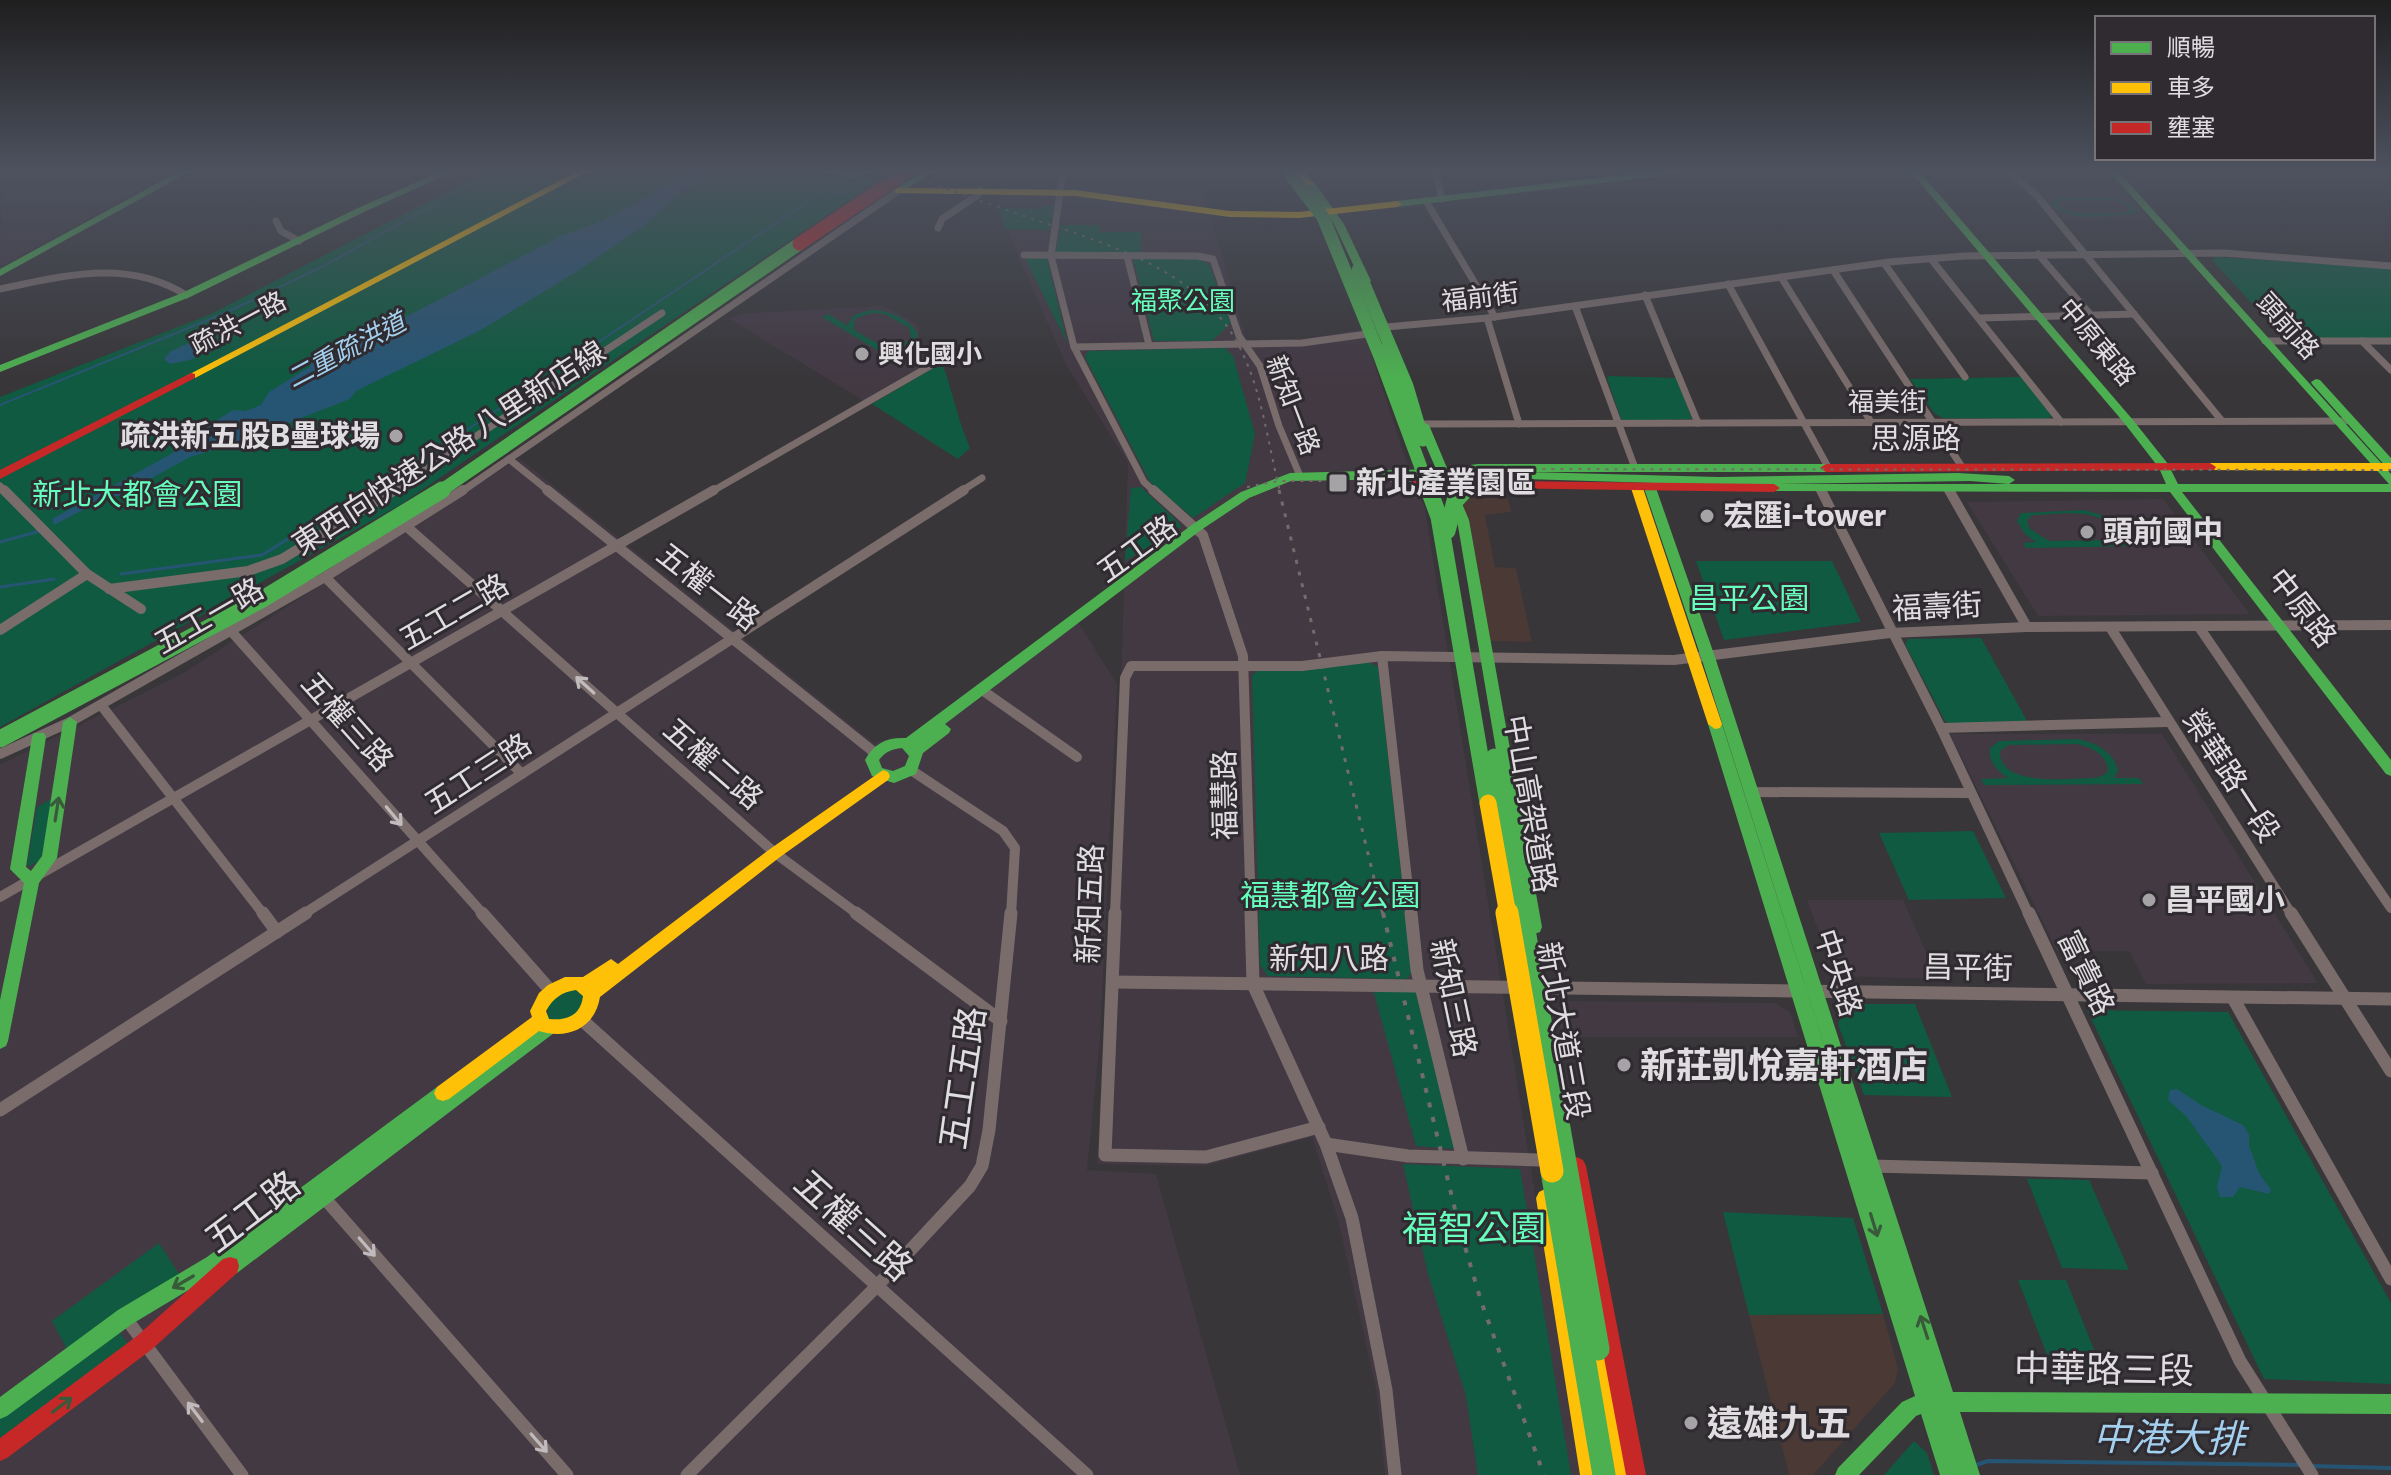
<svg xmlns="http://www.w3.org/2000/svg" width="2391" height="1475" font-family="Commissioner,'Noto Sans TC',sans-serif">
	<rect width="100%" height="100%" fill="#383639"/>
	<g fill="#4a3934">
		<path d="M1466,497l42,1 3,14 -26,3 10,52 21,1 16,74 -43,-1 -26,-138z"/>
		<path d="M1883,1314l15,54 -3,15 -82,92h-24l-40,-160z"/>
	</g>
	<g fill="#423943">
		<path d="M2,171h173l-175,96z"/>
		<path d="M944,171h310l-54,6 46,163 56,-1 61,-10 44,134 18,46 155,966h-195l-9,-86 -38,-170 -26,-82 -107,29 -108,-2 24,-480 7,-221 -62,-98 -69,-158 4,-25 -62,-4z"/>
		<path d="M2013,171h95l42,48h-90z"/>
		<path d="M884,306l35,19v18l16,8 3,6 -74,44 -136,-83 19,-5z"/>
		<path d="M519,458l355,285 20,-6 11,1 167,-123 6,7 39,62 -17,354 -13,132 69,4 84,301h-1240v-710l180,-90z"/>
		<path d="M2163,499l87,115 -212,2 -71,-114z"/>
		<path d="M1950,734h212l156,249 -172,1 -17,-33h-72z"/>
		<path d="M1807,900h96l35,79 -103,-3z"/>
		<path d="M1565,1001l210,2 15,9 8,25h-236l-5,-27z"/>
	</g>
	<g fill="#0f5a40" fill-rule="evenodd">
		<path d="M487,171h405l-492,334 -400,222v-330l211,-83z"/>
		<path d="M2110,197l24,7 3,8 -8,3c-24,0 -61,8 -78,-11l7,-6zM2064,200h53l13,9 -7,4h-49l-15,-7v-4z"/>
		<path d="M1044,206h10l-5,24 -44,-1 -6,-21 41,1z"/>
		<path d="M1061,225h39v7h42l-2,21 -84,-1z"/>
		<path d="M2216,257l175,11v71h-102l-7,-3 -70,-76z"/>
		<path d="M1025,258h22l20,85z"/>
		<path d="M1133,258l64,1 12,5 22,59 -19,18h-58z"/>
		<path d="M870,310c17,-1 41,9 48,24 -5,13 -17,15 -29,16l8,6 -5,3 -70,-42 6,-3 19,11 7,-10zM872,313l12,1 25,14 2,10c-20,17 -38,3 -57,-8l1,-11z"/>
		<path d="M1225,348l8,8 22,78 -10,49 -52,35 -43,-36 -65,-125 3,-6z"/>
		<path d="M942,363c11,29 16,58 28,85l-12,11 -86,-55z"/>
		<path d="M1609,376l67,2 16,41 -67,2 -4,-2 -14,-41z"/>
		<path d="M2021,377l31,39 -5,3 -104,-1 -8,-4 -25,-35z"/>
		<path d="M1141,487l41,39 -57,35 6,-73z"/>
		<path d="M2084,510l27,8 11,12v10h8l4,6 -108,2 -3,-5 13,-1 -11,-8 -8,-13 4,-8zM2032,515c25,0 71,-10 83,18l-7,7 -59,1 -20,-13 -2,-8z"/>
		<path d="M1696,561h136l29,61 -137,18z"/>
		<path d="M1981,638l46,83 -76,3 -6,-3 -40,-77 3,-5z"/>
		<path d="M1368,662l10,5 34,304 -4,7 -5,1 -135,-3 -8,-11 -8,-290 6,-4 46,-1z"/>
		<path d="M2076,739c19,3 38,12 42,32l-4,7h25l4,6 -159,1 -3,-6 27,-1c-10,-7 -20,-15 -18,-30l9,-7zM2076,744c15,3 29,9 32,25l-2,5 -10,4c-25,0 -98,10 -96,-27l8,-6z"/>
		<path d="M49,800l3,2 -11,58 -11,6 -3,-1 10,-58z"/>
		<path d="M1973,831l33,67 -97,2 -30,-67z"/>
		<path d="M576,989l7,6v14l-14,12 -21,-2 -1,-14 12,-13z"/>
		<path d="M1373,989h42l42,160 -41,-3z"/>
		<path d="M1844,1004h71l37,93 -88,-2 -26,-71z"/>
		<path d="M2087,1010l141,2 163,291v81l-127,-5z"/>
		<path d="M1403,1164l117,5 51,306h-93l-12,-79 -38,-122z"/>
		<path d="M2027,1179l62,1 40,90 -67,-2z"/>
		<path d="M1723,1212l130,6 30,96 -134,1z"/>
		<path d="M159,1243l22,34 -112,76 -17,-32z"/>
		<path d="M2018,1280h48l41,102 -49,1z"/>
		<path d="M116,1328l13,17 -129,96v-26z"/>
		<path d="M1914,1441l13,12 7,22h-50z"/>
	</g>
	<g fill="#265574">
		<path d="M689,171h17l-62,55 -71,48 -92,56 -125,61 -6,8 -116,45 -44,13 -71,39 -11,1 -54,28 -2,-6 119,-65 14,-14 48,-30 12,1 16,-6 8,-13 42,-26 -3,-3 18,-9 5,2 230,-120 46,-17z"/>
		<path d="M205,336l11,1v9l-26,14 -20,4 -6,-5 7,-8z"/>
		<path d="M2177,1089l24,16 42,20 6,10v11l10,27 12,17 -2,4 -29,-7 -7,10h-13l-3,-10 5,-21 -35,-49 -19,-17 2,-10z"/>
	</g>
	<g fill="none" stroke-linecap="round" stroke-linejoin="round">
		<g stroke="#265574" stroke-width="2">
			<path d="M827,189l19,6"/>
			<path d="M0,405l225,-92 99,-47 144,-81"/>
			<path d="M365,492l119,-73 350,-235"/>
		</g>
		<g stroke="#265574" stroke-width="3">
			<path d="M0,542l40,-11"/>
			<path d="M121,574l141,-19 106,-65"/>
			<path d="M0,587l54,-8"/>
		</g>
		<g stroke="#265574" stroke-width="4">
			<path d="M1976,1465l12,-4 311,4"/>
			<path d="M2311,1466l80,2"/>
		</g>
		<g stroke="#796c6b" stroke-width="7">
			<path d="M1063,171l-12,85 23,91 70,135 11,10"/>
			<path d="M1435,171l7,28"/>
			<path d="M2009,171l28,25 185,225"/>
			<path d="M1426,201l69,116"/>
			<path d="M276,221l5,10 18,10"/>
			<path d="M938,228l4,-9 36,-24 2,-5"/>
			<path d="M2038,254l52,60"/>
			<path d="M1024,255l173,1 16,3 26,77 21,30 19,60 21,50"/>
			<path d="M1127,256l22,89"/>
			<path d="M1931,259l130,163"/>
			<path d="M1884,263l81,114"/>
			<path d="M1833,270l129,197"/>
			<path d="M1781,277l90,145"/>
			<path d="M1728,284l100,183"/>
			<path d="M0,289c64,-13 127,-31 186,6"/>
			<path d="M1645,295l53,128"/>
			<path d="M1575,306l60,162"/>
			<path d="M1487,318l32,106"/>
			<path d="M1980,318l154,-4"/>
			<path d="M1386,327l101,-9 402,-56 75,-6 260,-3 167,13"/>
			<path d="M2265,341h126"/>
			<path d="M2362,341l29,29"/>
			<path d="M1074,347l228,-4 65,-9"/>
			<path d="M1422,424l923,-3"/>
			<path d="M509,459l41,33"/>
			<path d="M0,486l6,6"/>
			<path d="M1821,489l1,3"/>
			<path d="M1948,489l2,3"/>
			<path d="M392,492l270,-179"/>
			<path d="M461,492l437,-301"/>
			<path d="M711,492l219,-126"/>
			<path d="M960,492l22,-14"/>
		</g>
		<g stroke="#796c6b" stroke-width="10">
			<path d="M4,490l83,84 54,35"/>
			<path d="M547,490l328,263"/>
			<path d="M1153,490l50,45 40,121 8,259"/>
			<path d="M1821,490l120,238 88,187"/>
			<path d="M1949,490l78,137"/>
			<path d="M406,526l369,327 84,62"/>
			<path d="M325,577l197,197"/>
			<path d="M109,589l139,-18 34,-12 113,-69"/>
			<path d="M2110,627l182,288"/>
			<path d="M2199,627l192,281"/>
			<path d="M0,630l87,-56"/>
			<path d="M231,631l253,284"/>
			<path d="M1382,656l29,259"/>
			<path d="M982,690l95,67"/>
			<path d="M101,705l163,210"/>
			<path d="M1941,728l227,-6"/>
			<path d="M0,754l70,-32 255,-145 138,-87"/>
			<path d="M911,770l92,61 12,17 -4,67"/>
			<path d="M1752,792l218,1"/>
			<path d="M0,897l714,-407"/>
			<path d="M302,915l662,-425"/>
			<path d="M1115,915l10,-237 6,-12h171l80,-10 292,4 216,-27 137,-6 364,-2"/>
		</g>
		<g stroke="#796c6b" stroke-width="13">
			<path d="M263,913l14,19"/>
			<path d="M482,913l69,78"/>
			<path d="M856,913l145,108"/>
			<path d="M1115,913l-10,242 101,2 113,-30"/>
			<path d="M1251,913l2,71 73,160 26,74 34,172 9,85"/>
			<path d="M1411,913l6,57 46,189"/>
			<path d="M2029,913l211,448 72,114"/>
			<path d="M2291,913l100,158"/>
			<path d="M1113,982l1278,17"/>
			<path d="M2233,998l158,281"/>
			<path d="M582,1020l505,455"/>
			<path d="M0,1110l306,-197"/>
			<path d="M1326,1144l82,12 131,4"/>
			<path d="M1871,1166l281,7"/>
			<path d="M320,1193l247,282"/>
			<path d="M125,1317l117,158"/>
			<path d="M687,1475l190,-189 93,-100 12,-20 7,-36 22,-217"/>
		</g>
		<g fill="#4caf50" fill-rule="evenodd">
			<path d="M180,171h11l-191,105v-7z"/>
			<path d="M442,171h12l-90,41 -174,85 -190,75v-7l182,-72 176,-85z"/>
			<path d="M818,171h53l-17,7z"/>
			<path d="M924,171h11l-30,19 -8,-2z"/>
			<path d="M1297,171h9l38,53 27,57 -2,2 -8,-2 -27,-57z"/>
			<path d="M1654,171h28l-4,3 -281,33 -5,-3 5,-3z"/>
			<path d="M1910,171h9l214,249 35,44 10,20h211l-280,-313h9l273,303v18h-209l209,268v16l-5,-2 -216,-282 -400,-1v-6l4,-1h392l-7,-16 -34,-44z"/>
			<path d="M1384,343l5,3 33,93 -2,2 -4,1 -6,-3 -31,-93z"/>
			<path d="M2316,379l4,1 71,78v11l-4,-1 -75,-84 -1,-2z"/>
			<path d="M1423,422l6,3 18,43 31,-4h348l6,4 -6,4h-348l-28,3 19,45 73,407 -2,5 -6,2 -6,-2 -2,-5 -69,-407 -18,-44 -21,3 -127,2 -42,17 -48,32 -256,194 6,5 -2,4 -26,20 -7,21 -22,9 -22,-7 -7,-16c9,-17 22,-23 41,-22l287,-214 48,-32 49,-19 146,-4 -19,-44zM902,748l7,8 -4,10 -12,5 -11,-3 -3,-8c6,-8 12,-11 23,-12z"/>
			<path d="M1529,472l190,5 239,-4 51,3 6,4 -6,4 -39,-3 -251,4 -194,-6v-6z"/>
			<path d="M1650,484l6,4 59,169 238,735 438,2v20l-431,-2 20,63h-40l-19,-61 -5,2 -57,59h-24l3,-7 64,-66 13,-6 -207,-672 7,-5 7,5 113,355 -134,-422 -57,-169z"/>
			<path d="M70,717l7,5 -20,136 -18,25 -31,158 -2,5 -6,3v-49l24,-117 -14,-14 22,-132 2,-4h10l2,4 -20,130 5,4 11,-15 21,-134z"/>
			<path d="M548,1020l6,3 2,5 -2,5 -317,240 -7,2 -8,-5 -90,54 -125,92 -7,3v-22l118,-87 89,-53 230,-170 6,-2 6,2 2,4z"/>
		</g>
		<g fill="#ffc107" fill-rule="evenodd">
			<path d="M578,171h11l-394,207h-8l-1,-2z"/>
			<path d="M1291,171h9l14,13 -8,2z"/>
			<path d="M898,188l177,2 155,21 69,1 98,-11 5,3 -5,3 -98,11 -69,-1 -155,-21 -180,-3v-4z"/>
			<path d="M2210,463h181v8l-185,-1 -2,-3z"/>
			<path d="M1637,484l6,4 79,236 -2,4 -5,1 -7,-5 -77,-236z"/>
			<path d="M883,770l5,2 2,4 -2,4 -108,77 -180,140c-5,31 -32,43 -61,34l-90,68 -6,2 -6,-2 -3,-6 3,-6 95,-70 -2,-6 9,-18 9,-8 17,-8h18l28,-18 7,5 152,-115zM576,990l7,6c-2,19 -16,25 -34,23l-3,-8c7,-13 16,-19 30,-21z"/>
			<path d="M1545,1189l6,3 3,6 46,277h-20l-44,-277 3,-6z"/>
			<path d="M1598,1339l7,3 3,7 23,126h-20l-23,-126 3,-7z"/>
		</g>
		<g fill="#c62828" fill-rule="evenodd">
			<path d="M191,373l4,1v4l-195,101v-9z"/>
			<path d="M2210,463l6,4 -2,3 -388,2 -6,-4 6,-4z"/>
			<path d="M1417,480l357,4 6,4 -6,4 -361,-5v-6z"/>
			<path d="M1577,1157l6,3 3,6 60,309h-20l-58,-309 3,-6z"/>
			<path d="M230,1257l7,2 2,7 -2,7 -86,77 -144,108 -7,3v-23l137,-102 86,-77z"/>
		</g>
		<g stroke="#736c6b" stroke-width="2" stroke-dasharray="3 6" stroke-linecap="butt">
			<path d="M895,171c44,15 88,31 132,46 76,26 172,51 212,129 23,44 29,98 41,146"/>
			<path d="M1247,487l32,-6h142l72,-12 898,1"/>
		</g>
		<path stroke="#736c6b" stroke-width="3" stroke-dasharray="4 8" stroke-linecap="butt" d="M1279,490l104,425"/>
		<path stroke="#736c6b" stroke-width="4" stroke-dasharray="5 10" stroke-linecap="butt" d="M1383,913l77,317 21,71 63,174"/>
		<g stroke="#4caf50" stroke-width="13">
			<path d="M1288,171l35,46 56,137 51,138"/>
			<path d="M1358,270l49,116 16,54"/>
			<path d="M439,492l360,-248"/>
			<path d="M1463,492l22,-12 44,-4"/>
		</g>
		<g stroke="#4caf50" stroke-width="17">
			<path d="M1429,490l10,27 49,286"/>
			<path d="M1447,531l8,-30 10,-11"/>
			<path d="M0,739l261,-139 181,-110"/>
			<path d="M1494,757l28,158"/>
		</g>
		<g stroke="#4caf50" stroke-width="23">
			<path d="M1521,913l77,436"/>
			<path d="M1552,1171l52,304"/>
		</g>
		<path stroke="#ffc107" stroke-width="17" d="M1488,803l20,112"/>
		<path stroke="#ffc107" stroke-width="23" d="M1507,913l45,258"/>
		<path stroke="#c62828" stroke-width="13" d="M799,244l109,-73"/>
	</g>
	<defs><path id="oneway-shaft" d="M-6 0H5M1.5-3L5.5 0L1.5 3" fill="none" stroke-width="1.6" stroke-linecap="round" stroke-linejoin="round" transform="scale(2)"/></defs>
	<g stroke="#c1bbbd">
		<use href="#oneway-shaft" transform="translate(585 685) rotate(-138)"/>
		<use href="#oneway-shaft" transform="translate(394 816) rotate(50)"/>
		<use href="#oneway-shaft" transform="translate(367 1247) rotate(49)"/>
		<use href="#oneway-shaft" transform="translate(195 1412) rotate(-127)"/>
		<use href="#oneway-shaft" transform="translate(539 1443) rotate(49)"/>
	</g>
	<g stroke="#39593b">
		<use href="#oneway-shaft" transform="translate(57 809) rotate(-81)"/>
		<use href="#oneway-shaft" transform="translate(1874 1225) rotate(73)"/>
		<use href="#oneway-shaft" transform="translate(183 1282) rotate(150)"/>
		<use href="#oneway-shaft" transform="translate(1924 1327) rotate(-108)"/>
		<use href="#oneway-shaft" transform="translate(62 1405) rotate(-37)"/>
	</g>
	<linearGradient id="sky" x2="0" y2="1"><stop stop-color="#1f1e1f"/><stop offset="0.45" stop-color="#4d525f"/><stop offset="1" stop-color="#4d525f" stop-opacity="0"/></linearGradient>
	<rect width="2391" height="378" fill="url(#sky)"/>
	<g fill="#a5a3a6" stroke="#2f2b30" stroke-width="3">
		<circle cx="862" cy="354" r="8"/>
		<circle cx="396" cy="436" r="8"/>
		<rect x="1328" y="473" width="20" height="20" rx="4"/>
		<circle cx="1707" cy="516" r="8"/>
		<circle cx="2087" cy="532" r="8"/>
		<circle cx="2149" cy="900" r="8"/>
		<circle cx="1624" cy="1065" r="8"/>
		<circle cx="1691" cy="1423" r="8"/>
	</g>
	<g text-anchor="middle" stroke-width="6" stroke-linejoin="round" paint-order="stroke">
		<g font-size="26" fill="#e0dde0" stroke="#2f2b30">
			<text transform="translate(1480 297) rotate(-7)" y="9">福前街</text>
			<text transform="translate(238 323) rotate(-28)" y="9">疏洪一路</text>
			<text transform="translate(2288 326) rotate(48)" y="9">頭前路</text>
			<text transform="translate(2097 342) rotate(50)" y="9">中原東路</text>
			<text x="1887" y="411">福美街</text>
			<text transform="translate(1293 405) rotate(69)" y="9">新知一路</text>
		</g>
		<g font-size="26" fill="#65febd" stroke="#2f2b30">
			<text x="1183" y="310">福聚公園</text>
		</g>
		<g font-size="26" font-style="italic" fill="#a4d0ef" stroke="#2f2b30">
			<text transform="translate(346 350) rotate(-28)" y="9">二重疏洪道</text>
		</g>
		<g font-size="26" font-weight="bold" fill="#e0dde0" stroke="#2f2b30" text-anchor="start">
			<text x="878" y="363">興化國小</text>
		</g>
		<g font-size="30" font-weight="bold" fill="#e0dde0" stroke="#2f2b30" text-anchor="start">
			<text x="380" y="446" text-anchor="end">疏洪新五股B壘球場</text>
			<text x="1356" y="493">新北產業園區</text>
			<text x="1723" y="526">宏匯i-tower</text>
			<text x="2103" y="542">頭前國中</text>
			<text x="2165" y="910">昌平國小</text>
		</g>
		<g font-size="30" fill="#e0dde0" stroke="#2f2b30">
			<text x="1916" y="449">思源路</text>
			<text transform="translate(449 448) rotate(-33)" y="10">東西向快速公路 八里新店線</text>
			<text transform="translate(1137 549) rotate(-36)" y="10">五工路</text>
			<text transform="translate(708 587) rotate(38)" y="10">五權一路</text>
			<text transform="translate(1937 607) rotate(-3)" y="10">福壽街</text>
			<text transform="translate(2302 608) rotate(52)" y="10">中原路</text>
			<text transform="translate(454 612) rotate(-30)" y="10">五工二路</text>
			<text transform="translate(209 616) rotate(-30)" y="10">五工一路</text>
			<text transform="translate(347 722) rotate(48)" y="10">五權三路</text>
			<text transform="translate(713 764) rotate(41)" y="10">五權二路</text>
			<text transform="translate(478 774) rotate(-33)" y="10">五工三路</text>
			<text transform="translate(2231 776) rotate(57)" y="10">榮華路一段</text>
			<text transform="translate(1225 795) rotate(-91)" y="10">福慧路</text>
			<text transform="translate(1530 804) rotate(80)" y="10">中山高架道路</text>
			<text transform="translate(1090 904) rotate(-88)" y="10">新知五路</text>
			<text x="1329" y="969">新知八路</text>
			<text transform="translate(1968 968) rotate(1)" y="10">昌平街</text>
			<text transform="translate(1838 973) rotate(72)" y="10">中央路</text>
			<text transform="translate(2086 973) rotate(64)" y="10">富貴路</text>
			<text transform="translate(1453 998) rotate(78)" y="10">新知三路</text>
			<text transform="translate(1563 1031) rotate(80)" y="10">新北大道三段</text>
		</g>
		<g font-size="30" fill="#65febd" stroke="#2f2b30">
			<text x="137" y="505">新北大都會公園</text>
			<text x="1749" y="609">昌平公園</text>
			<text x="1330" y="906">福慧都會公園</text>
		</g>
		<g font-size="36" font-weight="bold" fill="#e0dde0" stroke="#2f2b30" text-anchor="start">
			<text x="1640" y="1078">新莊凱悅嘉軒酒店</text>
			<text x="1707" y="1436">遠雄九五</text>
		</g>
		<g font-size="36" fill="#e0dde0" stroke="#2f2b30">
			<text transform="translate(962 1078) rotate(-82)" y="13">五工五路</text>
			<text transform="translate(252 1211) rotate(-37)" y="13">五工路</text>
			<text transform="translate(854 1225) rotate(42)" y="13">五權三路</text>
			<text transform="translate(2104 1369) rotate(1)" y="13">中華路三段</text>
		</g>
		<g font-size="36" fill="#65febd" stroke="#2f2b30">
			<text x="1474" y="1241">福智公園</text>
		</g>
		<g font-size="38" font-style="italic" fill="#a4d0ef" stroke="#2f2b30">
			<text transform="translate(2169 1438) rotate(1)" y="13">中港大排</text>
		</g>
	</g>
	<rect x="2095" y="16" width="280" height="144" fill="#2f2b30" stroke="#767276" stroke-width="2"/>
	<rect x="2111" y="42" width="40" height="12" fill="#4caf50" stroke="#767276" stroke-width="2"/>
	<text x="2167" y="56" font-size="24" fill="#e0dde0">順暢</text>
	<rect x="2111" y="82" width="40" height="12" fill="#ffc107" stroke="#767276" stroke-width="2"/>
	<text x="2167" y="96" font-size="24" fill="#e0dde0">車多</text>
	<rect x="2111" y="122" width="40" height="12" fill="#c62828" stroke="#767276" stroke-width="2"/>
	<text x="2167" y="136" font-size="24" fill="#e0dde0">壅塞</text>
</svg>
